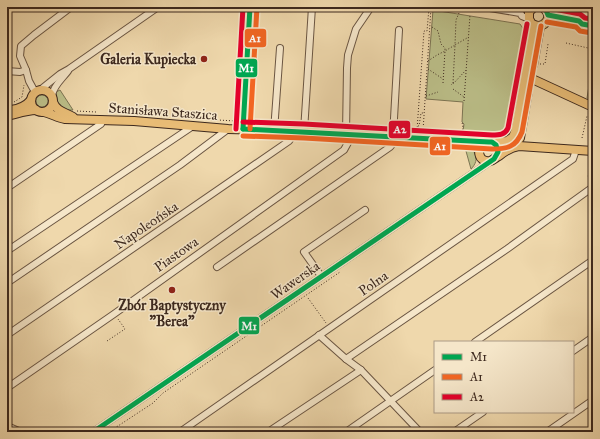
<svg xmlns="http://www.w3.org/2000/svg" width="600" height="439" font-family="'IM FELL Great Primer',serif">
	<rect width="100%" height="100%" fill="#efd8ac"/>
	<filter id="stains"><feTurbulence type="fractalNoise" baseFrequency=".005" numOctaves="4"/><feColorMatrix values="0 0 0 0 .2 0 0 0 0 .09 0 0 0 0 .02 0 0 0 .5 -.17"/></filter>
	<radialGradient id="worn" r=".72"><stop offset=".6" stop-color="#630" stop-opacity="0"/><stop offset="1" stop-color="#630" stop-opacity=".3"/></radialGradient>
	<g fill="#bbbe88" stroke="#7c7453">
		<path d="M433,10l87,14 4,6 -16,97 -3,4 -5,2 -37,-2 1,-7 -2,-2 1,-20 -37,-3z"/>
		<path d="M593,61v40l-6,-3z"/>
		<path d="M60,90l13,20h-11l-6,-7v-11z"/>
		<circle cx="42" cy="101" r="6"/>
		<path d="M464,144c11,5 17,15 7,25z"/>
	</g>
	<g fill="none" stroke-linecap="round" stroke-linejoin="round">
		<g stroke="#6a5542" stroke-width="8">
			<g id="minor">
				<path d="M484,7l36,6 2,3 7,3"/>
				<path d="M548,15l31,6 3,3"/>
				<path d="M547,21l31,4 4,-1 11,2"/>
				<path d="M7,71l13,1 6,-2"/>
				<path d="M40,90l20,-16 9,-5 89,-62"/>
				<path d="M35,92l-6,-11 -3,-11 -6,-14 1,-10 13,-11 37,-28"/>
				<path d="M52,95c2,-10 10,-16 16,-24"/>
				<path d="M243,129l7,-122"/>
				<path d="M274,131l6,-83"/>
				<path d="M304,131l8,-124"/>
				<path d="M346,134l1,-66 1,-13 8,-26 15,-22"/>
				<path d="M393,136l6,-106"/>
				<path d="M592,176l1,-1"/>
				<path d="M7,188l94,-64 2,-4"/>
				<path d="M7,251l186,-125"/>
				<path d="M217,267l173,-120 9,-11"/>
				<path d="M321,276l-17,-24 61,-42"/>
				<path d="M7,283l173,-118 48,-36"/>
				<path d="M7,335l282,-194 7,-10"/>
				<path d="M319,335l27,24 15,11 59,62"/>
				<path d="M475,342l118,-82"/>
				<path d="M573,351l20,-14"/>
				<path d="M346,359l161,-110 86,-62"/>
				<path d="M7,388l107,-74 230,-164 6,-11 1,-5"/>
				<path d="M7,426l14,6"/>
				<path d="M93,432l398,-271"/>
				<path d="M180,432l393,-273 3,-9"/>
				<path d="M268,432l93,-62"/>
				<path d="M346,432l89,-62"/>
				<path d="M454,432l29,-20"/>
				<path d="M547,432l46,-32"/>
			</g>
		</g>
		<g stroke="#3d291e" stroke-width="10">
			<g id="major">
				<path d="M534,7l-5,5v7l3,5c13,7 23,-9 10,-17"/>
				<path d="M533,65l7,-39"/>
				<path d="M530,78l63,29"/>
				<circle cx="42" cy="101" r="11"/>
				<path d="M53,102c4,10 12,10 20,15"/>
				<path d="M11,110c8,-1 15,-4 20,-10"/>
				<path d="M44,112c8,2 14,6 21,7l69,2 94,8 76,2 188,11 15,-1 6,-4 2,-5 19,-107"/>
				<path d="M7,116c9,-2 20,-6 29,-6"/>
				<path d="M486,142c-11,5 -8,21 4,19 4,-1 6,-4 9,-5 6,-5 12,-9 20,-10l74,5"/>
				<path d="M513,147l7,-9 8,-47"/>
			</g>
		</g>
		<g stroke="#3d291e" stroke-width="1" stroke-dasharray="1 2" stroke-linecap="butt">
			<path d="M568,12l1,-5"/>
			<path d="M459,13l-3,7 -1,25 12,-7"/>
			<path d="M566,43l22,5"/>
			<path d="M428,61l9,-6 8,-4v-3l-4,-4 -3,-13 -6,-4 -1,1"/>
			<path d="M540,64h5l3,-20"/>
			<path d="M428,69l15,10"/>
			<path d="M443,83l2,-32 10,-6 -2,38 -2,2"/>
			<path d="M453,83h1l12,-13"/>
			<path d="M453,89l11,8"/>
			<path d="M426,96l12,-4"/>
			<path d="M464,101l6,-86"/>
			<path d="M14,102l8,-5 2,-12"/>
			<path d="M77,111l19,1"/>
			<path d="M199,119l37,2 1,-1"/>
			<path d="M462,123l1,2 -1,8"/>
			<path d="M418,126h1l2,-13h2"/>
			<path d="M417,130l7,-99h3l2,-23 1,-1"/>
			<path d="M423,131l8,-123"/>
			<path d="M582,138l5,-22"/>
			<path d="M308,298l18,25"/>
			<path d="M107,341l18,-12 -7,-10"/>
			<path d="M106,432l12,-6 35,-23 10,-10 177,-121"/>
		</g>
		<use href="#minor" stroke="#f5e6c9" stroke-width="6"/>
		<use href="#major" stroke="#e8bc76" stroke-width="8"/>
		<g stroke="#f5e6c9" stroke-width="8">
			<g id="bus-1">
				<path d="M543,7l3,3 2,5 31,6 3,3 11,2"/>
				<path d="M243,129l7,-122"/>
				<path d="M93,432l401,-273 4,-7 -2,-7 -4,-3h-3l-246,-13"/>
			</g>
		</g>
		<g stroke="#f5e6c9" stroke-width="8">
			<g id="bus-2">
				<path d="M547,22l29,5 4,4 12,2"/>
				<path d="M250,129l7,-122"/>
				<path d="M243,136l61,2 188,11c15,0 24,-2 30,-17l19,-106"/>
			</g>
		</g>
		<g stroke="#f5e6c9" stroke-width="8">
			<g id="bus-3">
				<path d="M549,8l31,6 5,4 8,1"/>
				<path d="M243,122l61,2 188,11c7,0 13,0 16,-7l19,-104"/>
				<path d="M236,129l7,-122"/>
			</g>
		</g>
		<use href="#bus-1" stroke="#00a651" stroke-width="5"/>
		<use href="#bus-2" stroke="#f26522" stroke-width="5"/>
		<use href="#bus-3" stroke="#e4002b" stroke-width="5"/>
	</g>
	<g fill="#8f2418" stroke="#f5e6c9" stroke-width="1.5">
		<circle cx="204" cy="59" r="4"/>
		<circle cx="172" cy="290" r="4"/>
	</g>
	<g text-anchor="middle" stroke-width="3" stroke-linejoin="round" paint-order="stroke">
		<g font-size="14" font-weight="bold" fill="#3d291e" stroke="#f5e6c9" text-anchor="end">
			<text x="196" y="64">Galeria Kupiecka</text>
			<text x="172" y="310" text-anchor="middle">Zbór Baptystyczny<tspan x="172" dy="16">"Berea"</tspan></text>
		</g>
		<g font-size="14" fill="#3d291e" stroke="#f5e6c9">
			<text transform="translate(163 111) rotate(4)" y="5">Stanisława Staszica</text>
			<text transform="translate(146 225) rotate(-34)" y="5">Napoleońska</text>
			<text transform="translate(176 254) rotate(-35)" y="5">Piastowa</text>
			<text transform="translate(295 280) rotate(-35)" y="5">Wawerska</text>
			<text transform="translate(373 283) rotate(-35)" y="5">Polna</text>
		</g>
	</g>
	<g stroke="#f5e6c9" stroke-width="1.5">
		<rect x="244" y="28" width="23" height="20" rx="4" fill="#f26522"/>
		<rect x="235" y="58" width="23" height="20" rx="4" fill="#00a651"/>
		<rect x="388" y="120" width="23" height="19" rx="4" fill="#e4002b"/>
		<rect x="429" y="136" width="22" height="20" rx="4" fill="#f26522"/>
		<rect x="238" y="316" width="22" height="19" rx="4" fill="#00a651"/>
	</g>
	<g font-size="11" text-anchor="middle" font-weight="bold" fill="#fff">
		<text x="255" y="42">A1</text>
		<text x="246" y="72">M1</text>
		<text x="400" y="133">A2</text>
		<text x="440" y="150">A1</text>
		<text x="249" y="330">M1</text>
	</g>
	<rect width="600" height="439" fill="none" stroke="#efd8ac" stroke-width="24"/>
	<rect x="8" y="8" width="584" height="423" fill="none" stroke="#3d291e" stroke-width="2"/>
	<rect x="12" y="12" width="576" height="415" fill="none" stroke="#3d291e"/>
	<rect x="434" y="341" width="140" height="72" fill="#f5e6c9" stroke="#ab9a85"/>
	<rect x="442" y="354" width="20" height="6" fill="#00a651" stroke="#ab9a85"/>
	<text x="470" y="361" font-size="12" fill="#3d291e">M1</text>
	<rect x="442" y="374" width="20" height="6" fill="#f26522" stroke="#ab9a85"/>
	<text x="470" y="381" font-size="12" fill="#3d291e">A1</text>
	<rect x="442" y="394" width="20" height="6" fill="#e4002b" stroke="#ab9a85"/>
	<text x="470" y="401" font-size="12" fill="#3d291e">A2</text>
	<rect width="100%" height="100%" filter="url(#stains)"/>
	<rect width="100%" height="100%" fill="url(#worn)"/>
</svg>
